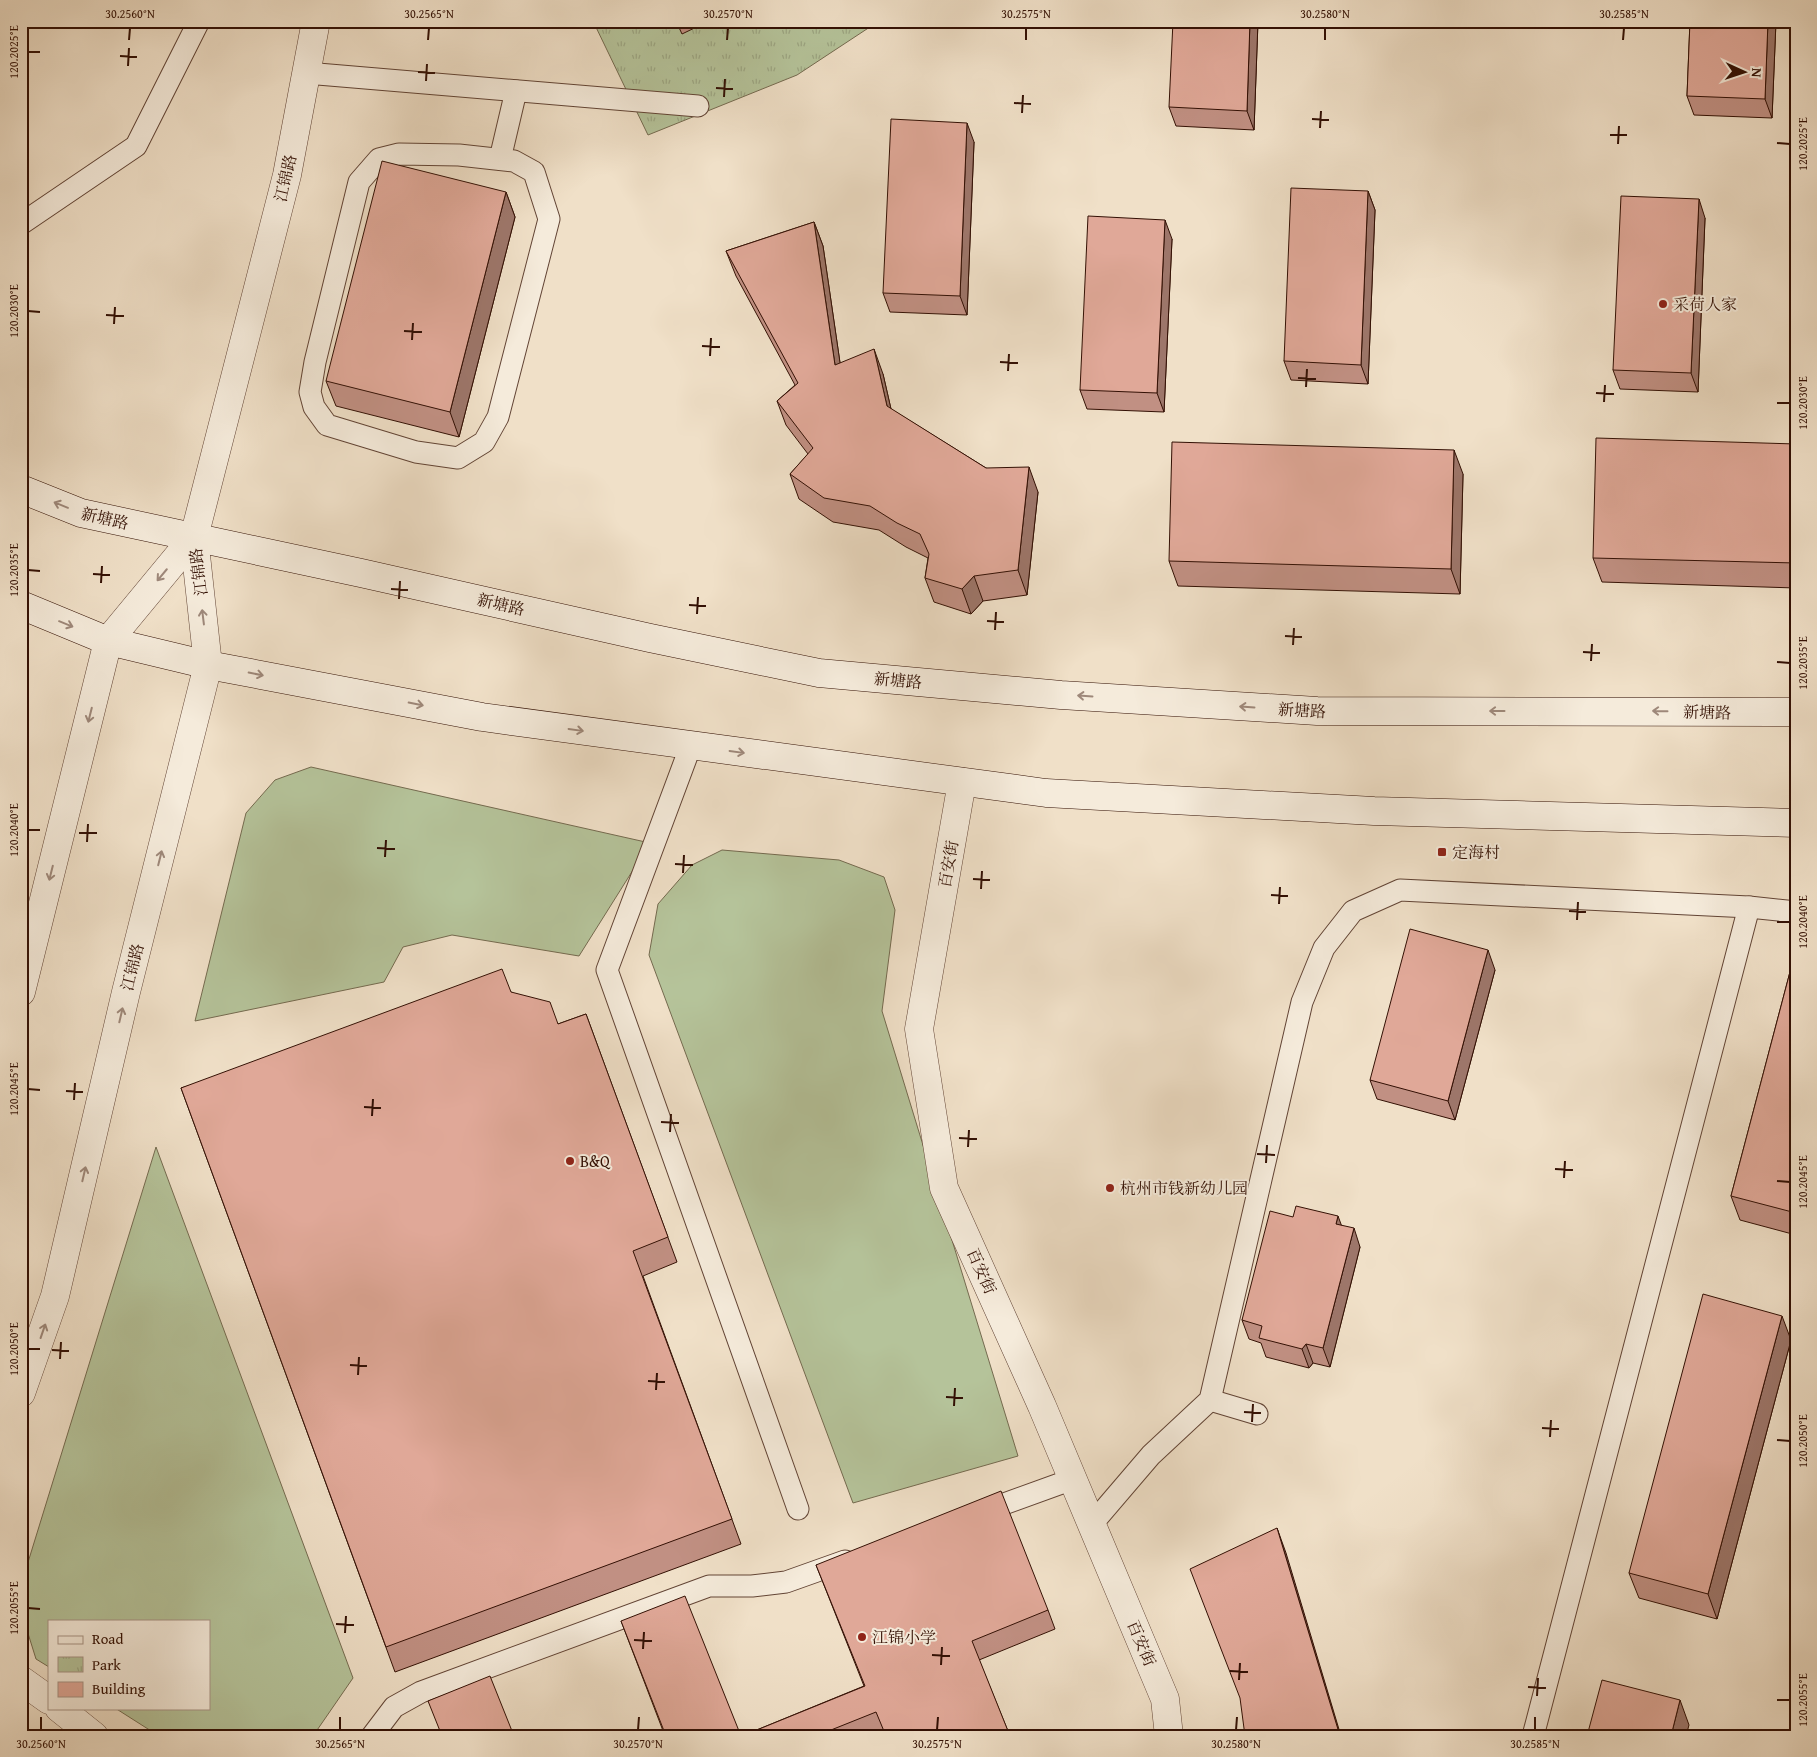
<svg xmlns="http://www.w3.org/2000/svg" width="1817" height="1757" font-family="'Gentium Book Plus','Noto Serif SC',serif">
	<defs>
		<pattern id="park-tufts" width="24" height="20" patternUnits="userSpaceOnUse" patternTransform="scale(1.25)"><rect width="24" height="20" fill="#b5c39a"/><path d="M3 7l-1-3M5 7V3M7 7l1-3M15 17l-1-3M17 17v-4M19 17l1-3" fill="none" stroke="#9ca683"/></pattern>
	</defs>
	<rect width="100%" height="100%" fill="#f0e0c8"/>
	<filter id="stains"><feTurbulence type="fractalNoise" baseFrequency=".004" numOctaves="4"/><feColorMatrix values="0 0 0 0 .2 0 0 0 0 .09 0 0 0 0 .02 0 0 0 .5 -.17"/></filter>
	<radialGradient id="worn" r=".72"><stop offset=".6" stop-color="#630" stop-opacity="0"/><stop offset="1" stop-color="#630" stop-opacity=".3"/></radialGradient>
	<g fill="#b5c39a" stroke="#746a4f">
		<path d="M311,767l339,76 -71,113 -127,-21 -49,12 -19,35 -189,39 51,-208 29,-33z"/>
		<path d="M722,850l117,10 45,17 11,33 -13,101 136,445 -165,47 -204,-548 9,-51 34,-39z"/>
		<path d="M156,1147l197,531 -40,58h-154l-44,-28h94v-87h-160v46l-13,-8 -15,-48v-26z"/>
	</g>
	<path fill="url(#park-tufts)" stroke="#746a4f" d="M593,21h286l-82,54 -149,60z"/>
	<g fill="none" stroke-linecap="round" stroke-linejoin="round">
		<g stroke="#624435" stroke-width="23">
			<g id="service">
				<path d="M306,73l392,33"/>
				<path d="M399,154l60,1 55,6 20,11 15,47 -51,198 -14,25 -26,16 -42,-6 -89,-27 -13,-18 -4,-15 5,-30 44,-180 20,-23z"/>
				<path d="M500,159l16,-68"/>
				<path d="M21,224l115,-78 63,-125"/>
				<path d="M691,745l-84,225 191,539"/>
				<path d="M1210,1400l47,14"/>
				<path d="M979,1513l94,-34"/>
				<path d="M1092,1524l59,-69 59,-55 92,-398 22,-54 29,-37 47,-21 349,17 47,5"/>
				<path d="M372,1736l22,-29 27,-15 288,-106h43l34,-4 59,-21"/>
				<path d="M1533,1736l216,-829"/>
			</g>
		</g>
		<g stroke="#624435" stroke-width="29">
			<g id="minor">
				<path d="M962,782l-43,247 25,159 98,218 123,293 4,37"/>
				<path d="M21,1680l28,20"/>
				<path d="M59,1708l35,28"/>
			</g>
		</g>
		<g stroke="#624435" stroke-width="29">
			<g id="tertiary">
				<path d="M21,992l87,-351 86,-104"/>
				<path d="M21,1393l34,-97 71,-304 82,-327 -14,-128 93,-362 29,-154"/>
			</g>
		</g>
		<g stroke="#331004" stroke-width="29">
			<g id="secondary">
				<path d="M21,489l60,24 280,60 289,65 169,35 242,22 256,16 479,1"/>
				<path d="M21,605l87,36 100,24 274,52 564,76 328,18 422,12"/>
			</g>
		</g>
		<use href="#service" stroke="#f5ebdb" stroke-width="21"/>
		<use href="#minor" stroke="#f5ebdb" stroke-width="28"/>
		<use href="#tertiary" stroke="#f5ebdb" stroke-width="28"/>
		<use href="#secondary" stroke="#f5ebdb" stroke-width="28"/>
	</g>
	<g fill="#c19083" stroke="#331004">
		<path d="M676,21h33l-27,13z"/>
		<path d="M1258,21l-4,109 -78,-4 -7,-19z"/>
		<path d="M1690,21h86l-4,97 -78,-3 -7,-19z"/>
		<path d="M974,142l-7,173 -77,-3 -7,-19z"/>
		<path d="M1368,191l7,19 -7,174 -77,-4 -7,-19z"/>
		<path d="M506,192l9,25 -56,220 -123,-31 -10,-25z"/>
		<path d="M1705,218l-7,174 -78,-3 -7,-19z"/>
		<path d="M814,222l9,24 17,117 43,11 8,35 95,59 52,24 -11,103 -44,6 -12,13 -37,-12 -9,-24 3,-20 -22,-11 -27,-17 -46,-8 -34,-23 -9,-25 18,-20 -22,-29 -9,-24 18,-16 -59,-109 -10,-25z"/>
		<path d="M1172,239l-8,173 -77,-3 -7,-19z"/>
		<path d="M1796,444v144l-194,-6 -9,-24z"/>
		<path d="M1463,474l-3,120 -282,-8 -9,-25z"/>
		<path d="M1796,949v286l-56,-15 -9,-24z"/>
		<path d="M1495,970l-40,150 -78,-21 -7,-19z"/>
		<path d="M511,992l47,32 28,-10 91,248 -34,14 98,268 -346,128 -214,-584z"/>
		<path d="M1293,1217l48,8 19,22 -30,120 -17,-4 -4,5 -43,-11 -5,-14 -12,-4 -7,-19z"/>
		<path d="M1791,1340l-74,279 -78,-21 -10,-25z"/>
		<path d="M816,1565l232,45 7,19 -76,31 31,76h-125l-2,-5 -13,5h-128l122,-50z"/>
		<path d="M621,1621l120,115h-76z"/>
	</g>
	<g fill="#9d766a" stroke="#331004">
		<path d="M21,21h1l-1,18z"/>
		<path d="M1250,21h8l-4,109 -7,-19z"/>
		<path d="M1768,21h8l-4,97 -7,-19z"/>
		<path d="M967,123l7,19 -7,173 -7,-19z"/>
		<path d="M1368,191l7,19 -7,174 -7,-19z"/>
		<path d="M506,192l9,25 -56,220 -9,-25z"/>
		<path d="M1699,199l6,19 -7,174 -7,-19z"/>
		<path d="M1165,220l7,19 -8,173 -7,-19z"/>
		<path d="M814,222l9,24 21,144 -9,-25z"/>
		<path d="M874,349l9,25 13,57 -9,-25z"/>
		<path d="M1454,450l9,24 -3,120 -9,-25z"/>
		<path d="M1029,467l9,25 -11,103 -9,-25z"/>
		<path d="M974,576l9,25 -12,13 -9,-25z"/>
		<path d="M1488,950l7,20 -40,150 -7,-19z"/>
		<path d="M1338,1216l7,19 -9,-11z"/>
		<path d="M1354,1228l6,19 -30,120 -7,-19z"/>
		<path d="M1782,1316l9,24 -74,279 -9,-25z"/>
		<path d="M1306,1344l7,19 -4,5 -7,-19z"/>
		<path d="M1277,1528l9,25 55,183h-1z"/>
		<path d="M1680,1700l9,25 -3,11h-15z"/>
	</g>
	<g fill="#e0a898" stroke="#331004">
		<path d="M1173,21h77l-3,90 -78,-4z"/>
		<path d="M1690,21h78l-3,78 -78,-3z"/>
		<path d="M891,119l76,4 -7,173 -77,-3z"/>
		<path d="M382,161l124,31 -56,220 -124,-31z"/>
		<path d="M1291,188l77,3 -7,174 -77,-4z"/>
		<path d="M1621,196l78,3 -8,174 -78,-3z"/>
		<path d="M1088,216l77,4 -8,173 -77,-3z"/>
		<path d="M814,222l21,143 39,-16 13,57 99,62 43,-1 -11,103 -44,6 -12,13 -37,-11 4,-24 -9,-20 -23,-11 -27,-17 -46,-8 -34,-24 23,-26 -36,-47 21,-18 -72,-132z"/>
		<path d="M1596,438l200,6v119l-203,-5z"/>
		<path d="M1172,442l282,8 -3,119 -282,-8z"/>
		<path d="M1410,929l78,21 -40,151 -78,-21z"/>
		<path d="M1796,949v264l-65,-17z"/>
		<path d="M502,969l9,23 39,10 8,22 28,-10 82,223 -35,14 99,268 -346,128 -205,-559z"/>
		<path d="M1296,1206l42,10 -2,8 18,4 -31,120 -17,-4 -4,5 -43,-11 3,-12 -20,-6 28,-109 23,6z"/>
		<path d="M1703,1294l79,22 -74,278 -79,-21z"/>
		<path d="M1001,1491l47,119 -76,31 38,95h-124l-10,-24 -60,24h-74l123,-50 -49,-121z"/>
		<path d="M1277,1528l63,208h-95l-5,-38 -50,-129z"/>
		<path d="M685,1596l56,140h-75l-45,-115z"/>
		<path d="M490,1676l24,60h-72l-14,-35z"/>
		<path d="M1602,1680l78,20 -9,36h-84z"/>
	</g>
	<defs><path id="oneway-shaft" d="M-6 0H5M1.5-3L5.5 0L1.5 3" fill="none" stroke-width="1.6" stroke-linecap="round" stroke-linejoin="round" transform="scale(1.25)"/></defs>
	<g stroke="#9e887a">
		<use href="#oneway-shaft" transform="translate(61 505) rotate(-158)"/>
		<use href="#oneway-shaft" transform="translate(162 575) rotate(130)"/>
		<use href="#oneway-shaft" transform="translate(203 617) rotate(-97)"/>
		<use href="#oneway-shaft" transform="translate(66 624) rotate(22)"/>
		<use href="#oneway-shaft" transform="translate(256 674) rotate(11)"/>
		<use href="#oneway-shaft" transform="translate(1085 696) rotate(-176)"/>
		<use href="#oneway-shaft" transform="translate(416 704) rotate(11)"/>
		<use href="#oneway-shaft" transform="translate(1247 707) rotate(-176)"/>
		<use href="#oneway-shaft" transform="translate(1497 711) rotate(180)"/>
		<use href="#oneway-shaft" transform="translate(1660 711) rotate(-179)"/>
		<use href="#oneway-shaft" transform="translate(90 715) rotate(104)"/>
		<use href="#oneway-shaft" transform="translate(576 730) rotate(8)"/>
		<use href="#oneway-shaft" transform="translate(737 752) rotate(8)"/>
		<use href="#oneway-shaft" transform="translate(160 858) rotate(-76)"/>
		<use href="#oneway-shaft" transform="translate(51 873) rotate(104)"/>
		<use href="#oneway-shaft" transform="translate(121 1015) rotate(-77)"/>
		<use href="#oneway-shaft" transform="translate(84 1174) rotate(-77)"/>
		<use href="#oneway-shaft" transform="translate(43 1331) rotate(-71)"/>
	</g>
	<path fill="none" stroke="#331004" stroke-width="2" d="M129,40l1,-12M428,40l1,-12M727,40l1,-12M1026,40v-12M1325,40v-12M1623,40l1,-12M28,52h12M120,56l17,1M128,66l1,-18M418,72l17,1M426,81l1,-17M716,88l17,1M724,97l1,-18M1014,103l17,1M1022,113l1,-18M1312,119l17,1M1320,128l1,-17M1610,135h17M1777,143l13,1M1618,144l1,-18M28,311l12,1M106,315l18,1M114,324l1,-17M404,331l18,1M412,340l1,-17M702,346l18,1M710,356l1,-18M1000,362l18,1M1008,371l1,-17M1298,378l18,1M1306,387l1,-18M1596,393l18,1M1604,402l1,-17M1777,403h13M28,570l12,1M93,574l17,1M101,583l1,-17M391,589l17,1M399,599l1,-18M689,605l17,1M697,614l1,-17M987,621l17,1M995,630l1,-18M1285,636l17,1M1293,645l1,-17M1583,652l17,1M1591,661l1,-17M1777,662l13,1M28,830h12M79,833h18M87,842l1,-18M377,848l18,1M385,857l1,-17M675,864l18,1M683,873l1,-18M973,879l17,1M981,889l1,-18M1271,895l17,1M1279,904l1,-17M1569,911l17,1M1577,920l1,-18M1777,922h13M28,1089l12,1M66,1091l17,1M74,1100l1,-17M364,1107l17,1M372,1116l1,-17M661,1122l18,1M670,1132l1,-18M959,1138l18,1M968,1147l1,-17M1257,1154l18,1M1266,1163l1,-18M1555,1169l18,1M1564,1178l1,-17M1777,1181l13,1M28,1349h12M52,1350l17,1M60,1359l1,-17M350,1365l17,1M358,1375l1,-18M648,1381l17,1M656,1390l1,-17M946,1397l17,1M954,1406l1,-18M1244,1412l17,1M1252,1422l1,-18M1542,1428l17,1M1550,1437l1,-17M1777,1440l13,1M28,1608l12,1M336,1624l18,1M345,1633l1,-17M634,1640l18,1M643,1649l1,-17M932,1655l18,1M941,1665l1,-18M1230,1671l18,1M1239,1680l1,-17M1528,1687l18,1M1537,1696l1,-18M1777,1700h13M41,1730v-13M340,1730v-13M638,1730l1,-13M937,1730l1,-13M1236,1730l1,-13M1535,1730v-13"/>
	<g fill="#8f2418" stroke="#f5ebdb" stroke-width="2">
		<circle cx="1663" cy="304" r="5"/>
		<rect x="1437" y="847" width="10" height="10" rx="2.5"/>
		<circle cx="570" cy="1161" r="5"/>
		<circle cx="1110" cy="1188" r="5"/>
		<circle cx="862" cy="1637" r="5"/>
	</g>
	<g text-anchor="middle" stroke-width="4" stroke-linejoin="round" paint-order="stroke">
		<g font-size="16" fill="#331004" stroke="#f5ebdb">
			<text transform="translate(285 178) rotate(-77)" y="6">江锦路</text>
			<text transform="translate(105 518) rotate(13)" y="6">新塘路</text>
			<text transform="translate(198 572) rotate(-97)" y="6">江锦路</text>
			<text transform="translate(501 604) rotate(13)" y="6">新塘路</text>
			<text transform="translate(898 680) rotate(5)" y="6">新塘路</text>
			<text transform="translate(1302 710) rotate(3)" y="6">新塘路</text>
			<text transform="translate(1707 712) rotate(1)" y="6">新塘路</text>
			<text transform="translate(948 864) rotate(-80)" y="6">百安街</text>
			<text transform="translate(132 967) rotate(-76)" y="6">江锦路</text>
			<text transform="translate(982 1271) rotate(66)" y="6">百安街</text>
			<text transform="translate(1142 1643) rotate(67)" y="6">百安街</text>
		</g>
		<g font-size="16" fill="#331004" stroke="#f5ebdb" text-anchor="start">
			<text x="1673" y="310">采荷人家</text>
			<text x="1452" y="858">定海村</text>
			<text x="580" y="1167">B&amp;Q</text>
			<text x="1120" y="1194">杭州市钱新幼儿园</text>
			<text x="872" y="1643">江锦小学</text>
		</g>
	</g>
	<rect width="1817" height="1757" fill="none" stroke="#f0e0c8" stroke-width="55"/>
	<rect x="48" y="1620" width="162" height="90" fill="#f5ebdb" stroke="#a79385"/>
	<rect x="58" y="1636" width="25" height="8" fill="#f5ebdb" stroke="#a79385"/>
	<text x="92" y="1644" font-size="15" fill="#331004">Road</text>
	<rect x="58" y="1657" width="25" height="15" fill="url(#park-tufts)" stroke="#a79385"/>
	<text x="92" y="1670" font-size="15" fill="#331004">Park</text>
	<rect x="58" y="1682" width="25" height="15" fill="#e0a898" stroke="#a79385"/>
	<text x="92" y="1694" font-size="15" fill="#331004">Building</text>
	<g transform="translate(1744 72) rotate(93)" stroke="#f5ebdb" stroke-width="4" paint-order="stroke">
	<path d="M0-4L9 19L0 12L-9 19Z" fill="#331004"/>
	<text y="-8" font-size="14" font-weight="bold" text-anchor="middle" fill="#331004">N</text>
	</g>
	<rect x="28" y="28" width="1762" height="1702" fill="none" stroke="#331004" stroke-width="2"/>
	<g font-size="12" text-anchor="middle" fill="#331004">
		<text x="130" y="18">30.2560°N</text>
		<text x="429" y="18">30.2565°N</text>
		<text x="728" y="18">30.2570°N</text>
		<text x="1026" y="18">30.2575°N</text>
		<text x="1325" y="18">30.2580°N</text>
		<text x="1624" y="18">30.2585°N</text>
		<text transform="translate(14 52) rotate(-90)" y="4">120.2025°E</text>
		<text transform="translate(1803 144) rotate(-90)" y="4">120.2025°E</text>
		<text transform="translate(14 311) rotate(-90)" y="4">120.2030°E</text>
		<text transform="translate(1803 403) rotate(-90)" y="4">120.2030°E</text>
		<text transform="translate(14 570) rotate(-90)" y="4">120.2035°E</text>
		<text transform="translate(1803 663) rotate(-90)" y="4">120.2035°E</text>
		<text transform="translate(14 830) rotate(-90)" y="4">120.2040°E</text>
		<text transform="translate(1803 922) rotate(-90)" y="4">120.2040°E</text>
		<text transform="translate(14 1089) rotate(-90)" y="4">120.2045°E</text>
		<text transform="translate(1803 1182) rotate(-90)" y="4">120.2045°E</text>
		<text transform="translate(14 1349) rotate(-90)" y="4">120.2050°E</text>
		<text transform="translate(1803 1441) rotate(-90)" y="4">120.2050°E</text>
		<text transform="translate(14 1608) rotate(-90)" y="4">120.2055°E</text>
		<text transform="translate(1803 1700) rotate(-90)" y="4">120.2055°E</text>
		<text x="41" y="1748">30.2560°N</text>
		<text x="340" y="1748">30.2565°N</text>
		<text x="638" y="1748">30.2570°N</text>
		<text x="937" y="1748">30.2575°N</text>
		<text x="1236" y="1748">30.2580°N</text>
		<text x="1535" y="1748">30.2585°N</text>
	</g>
	<rect width="100%" height="100%" filter="url(#stains)"/>
	<rect width="100%" height="100%" fill="url(#worn)"/>
</svg>
